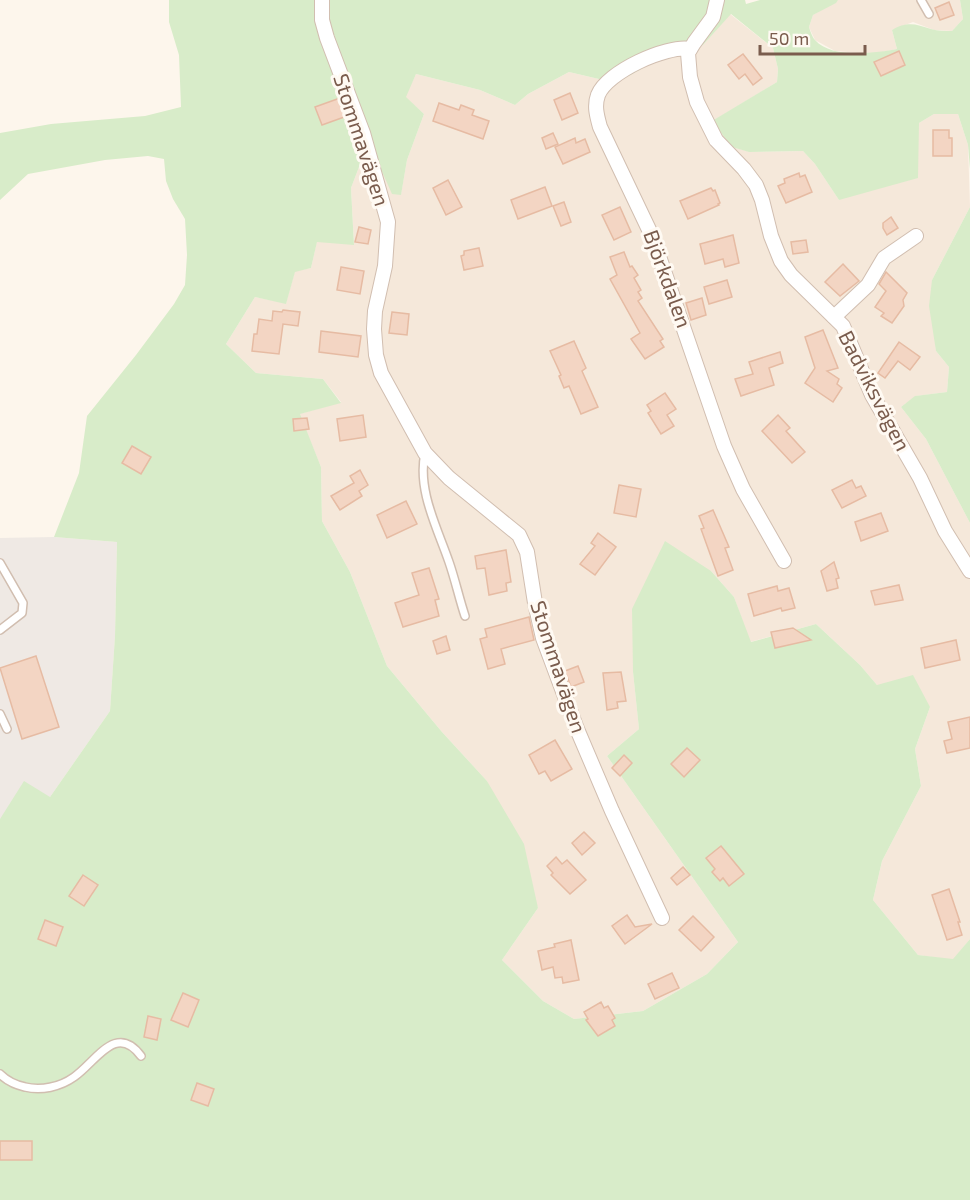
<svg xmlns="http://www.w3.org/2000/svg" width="970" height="1200" font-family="'Exo 2',sans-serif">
	<rect width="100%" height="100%" fill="#fdf6ec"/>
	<g fill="#f5e8da">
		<path d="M838,0h122l3,19 -11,12 -18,-1 -21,-8 -21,8 5,19 -24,5 -38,-3 -20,-11 -6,-13 4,-12z"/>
		<path d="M730,14l43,34 5,21 -1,13 -64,39 20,26 17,5 53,-1 12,13 24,36 80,-77 15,-9h24l10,31 2,62 -38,73 4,71 13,16 -2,25 -31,4 -15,11 25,32 44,84v416l-17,21 -35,-5 -45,-55 9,-39 39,-75 -6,-37 15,-42 -53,-22 -17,-20 -44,-41 -66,18 -16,-45 -23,-26 -78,101 6,57 -32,27 131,186 -31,32 -64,37 -69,8 -31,-18 -41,-41 36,-52 -51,-127 -45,-49 -55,-66 -37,-94 -28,-51 -1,-54 -22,-53 42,-12 -18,-23 -67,-6 -30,-29 29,-47 31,6 9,-32 16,-3 6,-27 37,3 -3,-56 8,-21 20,-2 22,29 6,-34 17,-46 -19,-17 11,-23 64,16 35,15 13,-11 41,-22 47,11 38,-21 49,-17z"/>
	</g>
	<path fill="#efe9e4" d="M54,537l63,5 -2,94 -5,75 -60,86 -50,22v-281z"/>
	<g fill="#d8ecc9">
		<path d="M169,0h576l1,4 14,-4h78l-2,3 -23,12 -4,12c1,3 3,10 6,13 16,19 61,13 82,9l-5,-19c15,-9 24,-6 39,-1 7,2 14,2 21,2l11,-12 -3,-19h10v169l-2,-24 -10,-31h-24l-15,9 -1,55 -79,22 -24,-36 -12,-13 -54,1 -17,-5 -20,-26 65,-39 1,-13 -5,-21 -42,-34 -28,31 -49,17 -38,21 -47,-11 -41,22 -13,11 -35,-15 -64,-16 -10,23 18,17 -17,46 -6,35 -9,-1 -13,-29 -20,2 -8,21 3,57 -37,-3 -6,26 -16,4 -9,32 -31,-7 -29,47 30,29 67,6 18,24 -41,11 21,53 1,54 28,51 37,94 55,66 45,49 37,63 14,64 -36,52 41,41 31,18 69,-8 64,-37 31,-32 -131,-186 32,-27 -6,-57 -1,-63 33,-68 46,30 23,26 17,45 65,-18 44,41 17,20 36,-10 17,32 -15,42 6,37 -39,75 -9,39 45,55 35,4 17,-20v261h-970v-381l24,-38 26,16 60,-86 5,-75 2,-94 -63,-5 25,-64 8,-57 49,-61 38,-51 11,-19 2,-30 -2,-36 -12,-20 -7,-18 -2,-22 -16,-3 -43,4 -77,14 -28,26v-67l51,-9 94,-8 36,-9 -2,-52 -10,-33z"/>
		<path d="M970,207v316l-44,-84 -25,-32 14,-11 32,-4 2,-25 -13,-16 -7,-45 3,-26z"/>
	</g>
	<g fill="#f3d5c3" stroke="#e6bba3" stroke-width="1.5">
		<path d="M949,2l5,13 -14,5 -5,-12z"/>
		<path d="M899,51l6,14 -24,11 -7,-14z"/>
		<path d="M743,54l19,24 -9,7 -8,-11 -6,5 -11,-14z"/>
		<path d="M570,93l8,20 -16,7 -8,-20z"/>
		<path d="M340,98l7,18 -25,9 -7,-18z"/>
		<path d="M439,103l20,7 2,-5 13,5 -2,5 17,6 -6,18 -50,-18z"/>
		<path d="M933,130h16v8h3v18h-19z"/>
		<path d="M553,133l5,11 -12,5 -4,-11z"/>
		<path d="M575,138l1,5 9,-4 5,13 -27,12 -8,-17z"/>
		<path d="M799,173l1,4 5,-2 7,17 -26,11 -8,-17 7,-3 -1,-4z"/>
		<path d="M448,180l14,27 -16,8 -13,-27z"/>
		<path d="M545,187l7,19 -34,13 -7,-19z"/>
		<path d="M711,188l2,3 2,-1 5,13 -2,1 1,1 -31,14 -8,-18z"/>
		<path d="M564,202l7,20 -10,4 -8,-20z"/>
		<path d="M620,207l11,25 -17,8 -12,-25z"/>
		<path d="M891,217l7,11 -11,7 -4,-7v-5z"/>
		<path d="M359,227l12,3 -3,14 -13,-2z"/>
		<path d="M733,235l6,28 -14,4 -2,-8 -18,5 -5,-20z"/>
		<path d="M806,240l2,12 -15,2 -2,-12z"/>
		<path d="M479,248l4,18 -19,4 -3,-14 3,-1v-4z"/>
		<path d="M624,252l6,15 2,-1 6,9 -4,3 7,12 -3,2 4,6 -4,3 25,38 -3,2 4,6 -19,12 -14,-20 9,-6 -30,-54 7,-4 -7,-18z"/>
		<path d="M843,264l16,17 -19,15 -15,-14z"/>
		<path d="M341,267l23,4 -4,23 -23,-4z"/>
		<path d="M886,272l21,21 -4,7 1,6 -12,17 -11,-7 3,-3 -9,-6 11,-16 -7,-7z"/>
		<path d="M727,280l5,17 -23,7 -5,-17z"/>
		<path d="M702,298l4,17 -15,5 -5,-17z"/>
		<path d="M283,310l17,2 -2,14 -15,-2 -4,30 -27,-3 2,-17h3l2,-15 13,2 1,-10 9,1z"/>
		<path d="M392,312l17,2 -2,21 -18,-2z"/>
		<path d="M823,330l15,38 -11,3 12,8 -2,5 5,4 -9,14 -28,-19 10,-15 -10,-31z"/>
		<path d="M321,331l40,5 -3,21 -39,-5z"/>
		<path d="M574,341l12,27 -4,3 16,36 -17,7 -12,-28 -5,2 -5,-12 2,-1 -11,-24z"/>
		<path d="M899,342l21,15 -10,13 -12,-9 -13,17 -7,-5z"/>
		<path d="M780,352l3,11 -14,5 5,17 -33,11 -6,-17 18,-5 -4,-12z"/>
		<path d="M665,393l11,16 -9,6 7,11 -13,8 -13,-21 3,-2 -4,-6z"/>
		<path d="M363,415l3,22 -26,4 -3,-22z"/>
		<path d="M778,415l12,13 -4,3 19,21 -13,11 -30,-32z"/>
		<path d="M307,418l2,11 -15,2 -1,-12z"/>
		<path d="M132,446l19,11 -10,17 -19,-11z"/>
		<path d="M360,470l8,15 -9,6 3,5 -22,14 -9,-14 23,-13 -4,-7z"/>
		<path d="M852,480l4,8 5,-2 5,10 -24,12 -10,-18z"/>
		<path d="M619,485l22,4 -5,28 -22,-4z"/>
		<path d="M406,501l11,23 -30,14 -10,-23z"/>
		<path d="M713,510l16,37 -4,1 8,22 -15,6 -17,-47 3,-1 -5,-12z"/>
		<path d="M881,513l7,18 -27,10 -6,-19z"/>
		<path d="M598,533l18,14 -21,28 -15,-11 15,-18 -4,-3z"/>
		<path d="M506,550l5,32 -5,1 1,8 -18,4 -4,-27 -8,1 -2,-13z"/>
		<path d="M834,562l5,16 -3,1 2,9 -11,3 -6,-20z"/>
		<path d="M429,568l10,31 -4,1 4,16 -36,11 -8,-24 24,-8 -7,-22z"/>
		<path d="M899,585l4,15 -28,5 -4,-14z"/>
		<path d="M777,586l1,5 11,-3 6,20 -13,3 -1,-3 -27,8 -6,-22z"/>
		<path d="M529,617l5,23 -33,9 4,15 -17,5 -8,-30 7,-2 -2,-8z"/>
		<path d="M793,628l18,12 -36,8 -4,-16z"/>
		<path d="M446,636l4,14 -13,4 -4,-13z"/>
		<path d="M956,640l4,20 -35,8 -4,-20z"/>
		<path d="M36,656l23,71 -37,12 -22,-71z"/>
		<path d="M578,666l6,16 -13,5 -6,-16z"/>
		<path d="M621,672l5,29 -9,1 1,6 -11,2 -4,-37z"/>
		<path d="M970,717v31l-23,5 -3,-12 8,-2 -4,-17z"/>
		<path d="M555,740l17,29 -21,12 -6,-10 -6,3 -10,-19z"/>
		<path d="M687,748l13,12 -16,17 -13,-13z"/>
		<path d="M624,755l8,8 -12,13 -8,-8z"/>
		<path d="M584,832l11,11 -13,12 -10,-12z"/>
		<path d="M721,846l23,28 -15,12 -6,-8 -3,3 -8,-9 3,-3 -9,-11z"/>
		<path d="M556,857l6,7 5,-4 19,20 -16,14 -19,-19 2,-2 -6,-7z"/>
		<path d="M683,867l7,8 -13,10 -6,-7z"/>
		<path d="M83,875l15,10 -14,21 -15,-10z"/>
		<path d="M949,889l11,33h-2l4,13 -15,5 -15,-45z"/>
		<path d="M627,915l8,12 17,-3 -27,20 -13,-18z"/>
		<path d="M693,916l21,21 -13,14 -22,-21z"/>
		<path d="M45,920l18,7 -7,19 -18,-7z"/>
		<path d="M571,940l8,40 -16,3 -1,-6 -7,1 -2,-11 -11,3 -4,-19 17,-4 -1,-3z"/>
		<path d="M672,973l7,15 -24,11 -7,-15z"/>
		<path d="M183,993l16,7 -11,27 -17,-7z"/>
		<path d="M601,1002l3,6 4,-2 7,12 -3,2 3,6 -17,10 -12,-16 2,-1 -4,-7z"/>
		<path d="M148,1016l13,3 -4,21 -13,-3z"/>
		<path d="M197,1083l17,6 -6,17 -17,-6z"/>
		<rect x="0" y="1141" width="32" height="19"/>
	</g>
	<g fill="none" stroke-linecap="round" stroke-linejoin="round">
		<g stroke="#d1beb0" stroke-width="10">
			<g id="lane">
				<path d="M921,0l8,14"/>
				<path d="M425,453c-8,37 12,74 24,109 6,17 10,36 16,54"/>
				<path d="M0,563l23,40 -1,10 -22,17"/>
				<path d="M0,714l7,15"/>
				<path d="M0,1074c7,7 16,11 25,13 16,4 35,0 49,-10 22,-15 42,-55 67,-21"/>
			</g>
		</g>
		<g stroke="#d1beb0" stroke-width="16">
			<g id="street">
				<path d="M322,0v20l5,18 36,95 25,89 -3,44 -10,45 -1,18 2,26 5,18 44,80 24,25 70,57 8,17 8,51 8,35 34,91 35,82 50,107"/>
				<path d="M717,0l-4,17 -19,26 -6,10 2,24 7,25 19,38 28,29 12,16 6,15 9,36 10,25 10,14 52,51 29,69 48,83 25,53 25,40"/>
				<path d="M690,49c-24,-4 -83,23 -92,46 -4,11 -1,21 2,32l52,109 72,210 19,43 41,72"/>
				<path d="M834,317l34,-32 16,-27 32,-22"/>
			</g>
		</g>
		<use href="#lane" stroke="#fff" stroke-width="7"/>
		<use href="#street" stroke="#fff" stroke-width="14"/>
	</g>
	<g text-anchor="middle" stroke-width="6" stroke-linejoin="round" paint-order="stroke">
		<g font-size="21" fill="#7a5c4d" stroke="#fffaf3">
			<text transform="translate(361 140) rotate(72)" y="7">Stommavägen</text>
			<text transform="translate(667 279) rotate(70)" y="7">Björkdalen</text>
			<text transform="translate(874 391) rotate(63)" y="7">Badviksvägen</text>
			<text transform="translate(558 667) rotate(72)" y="7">Stommavägen</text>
		</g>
	</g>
	<path d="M760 45v9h105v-9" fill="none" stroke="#7a5c4d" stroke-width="3"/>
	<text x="769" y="45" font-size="18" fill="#7a5c4d" stroke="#fffaf3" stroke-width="4.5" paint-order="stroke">50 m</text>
</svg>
